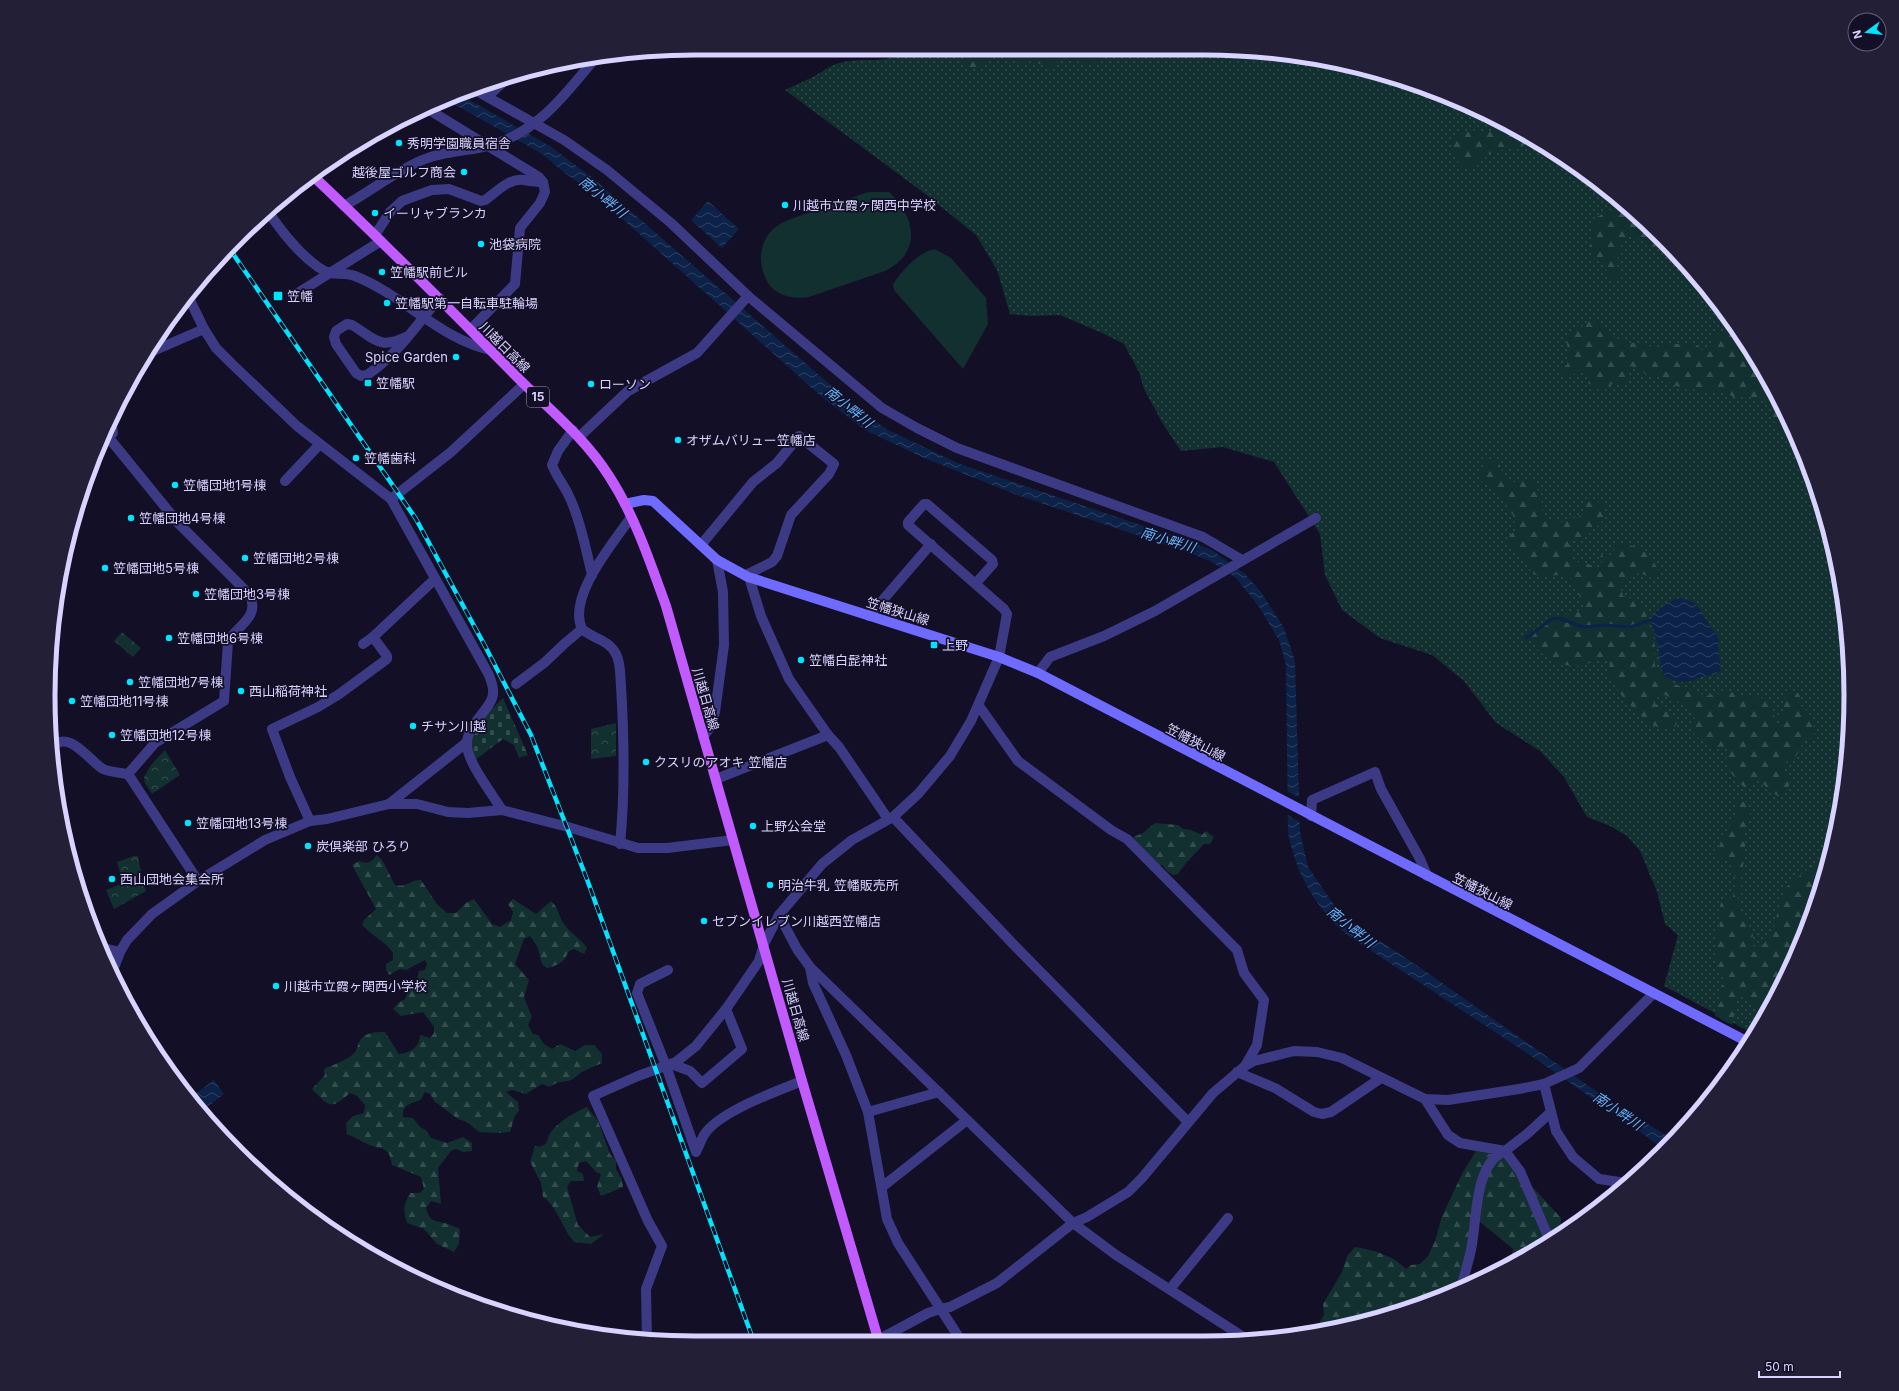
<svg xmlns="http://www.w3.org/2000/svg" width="1899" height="1391" font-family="Inter,'Noto Sans JP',sans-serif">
	<defs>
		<pattern id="grass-dots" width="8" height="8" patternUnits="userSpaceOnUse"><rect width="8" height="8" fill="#12302f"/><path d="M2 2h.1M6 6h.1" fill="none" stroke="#344d4e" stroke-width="1.8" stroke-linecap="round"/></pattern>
		<pattern id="forest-firs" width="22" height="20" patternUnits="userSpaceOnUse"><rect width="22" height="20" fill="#12302f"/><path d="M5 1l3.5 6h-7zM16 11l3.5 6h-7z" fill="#344d4e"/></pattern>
		<pattern id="cemetery-stones" width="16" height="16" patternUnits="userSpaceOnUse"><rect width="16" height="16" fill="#12302f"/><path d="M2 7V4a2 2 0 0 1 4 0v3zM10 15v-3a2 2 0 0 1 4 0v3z" fill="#344d4e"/></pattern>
		<pattern id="park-crowns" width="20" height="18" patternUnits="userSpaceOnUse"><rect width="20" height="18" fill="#12302f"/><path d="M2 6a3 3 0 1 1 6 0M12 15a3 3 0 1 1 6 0" fill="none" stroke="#344d4e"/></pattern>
		<pattern id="water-waves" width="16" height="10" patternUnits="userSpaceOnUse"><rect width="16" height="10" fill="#0c2248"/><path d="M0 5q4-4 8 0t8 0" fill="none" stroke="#2f4163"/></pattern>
	</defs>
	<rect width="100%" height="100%" fill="#130f26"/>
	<path fill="url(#grass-dots)" d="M1204,48l84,6 83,16 80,27 112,60 68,52 86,92 67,108 45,119 21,125 -5,127 -28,123 -53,116 -10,15 -90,-48 14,-51 -13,-11 -8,-32 -17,-41 -13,-15 -17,-10 -23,-9 -23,-40 -24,-26 -44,-28 -32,-42 -32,-26 -52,-17 -38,-28 -17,-35 -5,-41 -46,-72 -51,-15 -42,4 -18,-27 -19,-35 -5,-17 -15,-28 -24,-12 -40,-17 -30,1 -20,-2 -13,-44 -21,-35 -52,-42 -139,-103c10,-5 19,-9 28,-13 12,-7 17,-12 30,-15 23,-5 41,3 63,-11z"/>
	<g fill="url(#forest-firs)">
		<path d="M1107,49l-1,7 -17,9 -7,-4 -18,-3 -8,9 -5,2 -18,-8 -13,2 -9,-4 -15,-3 -20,13 -13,-6 1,-13h65l4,2 10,-2z"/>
		<path d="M1499,123l37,19 -45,11 -11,5 -10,11 -7,-1c-9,-11 -12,-17 -10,-32l22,-6 9,3 9,-2z"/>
		<path d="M1630,209l33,34v3l-15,1 -8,-8 -13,-3 -7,8 -3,19 2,12 -6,9 -6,-11 -2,-11 -13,-4 -2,-16 4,-23 15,-9 16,2z"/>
		<path d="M1590,320l14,5 11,14 16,4h14l11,7 13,-7 17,2 6,-4 10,9 10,-2 1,-11 9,-6 15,2 47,76 10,25 -12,2 -11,-21 -1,-11 -24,-9 -13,2 -9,-6h-21l-27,-5 -14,-8 -14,-3 -18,-10 -1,12 -5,9 -10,-3 -13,8 -13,-8 1,-9 -10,-4 -11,9 -6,-2 -1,-7 6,-5 2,-11 -3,-14c6,-8 16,-13 24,-20z"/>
		<path d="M1491,460l8,3 4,11 10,8 19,-1c8,11 11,18 10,32l8,8 13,1 4,-4h9l9,-4 -1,-13 9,-1 9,3 4,11 -6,11 -15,7 -5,7 -9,3 -2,9 5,10 14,3 10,4 4,-6 -2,-6 4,-1 3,3 6,-2 2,-11 3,-3c23,6 29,7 41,29l-2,4 -6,3c-15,-9 -22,-5 -31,8l3,10 7,2 17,13 -1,11c17,15 1,39 14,53 12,13 32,12 45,21l21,-4 12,1 11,5 7,-1 14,3c3,10 4,19 9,28l3,-3 -1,-7 5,-22 8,-5 6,5 -2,8c13,7 18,19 16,34l-8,1c-7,9 -9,23 -22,24l-2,7 6,5 3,5 -4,11 -6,6c-11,-3 -15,-13 -25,-17l-6,7h-6c-10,-8 -14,-16 -20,-27l5,-5 -2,-7 -6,-2 -6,3c-10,-5 -24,-14 -26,-25l7,-3c-6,-14 -20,-21 -33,-27l-10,7c5,6 18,12 25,18 -1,4 -3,9 -7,10 -18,6 -58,-39 -62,-55 -1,-3 0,-6 1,-9l-3,-5c-16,-3 -15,4 -27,6 -14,2 -34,-7 -43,-17 -2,-3 -4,-8 -5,-12 8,-11 22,-20 36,-24 7,-1 12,-1 18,-5l-6,-8 -1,-9 -5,-5 -2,-7 -13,-4 -21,2 -8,-7 -3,-8 -19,-21 2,-6 6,-5 -3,-15 -20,-28 -11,-4 -2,-8 5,-14z"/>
		<path d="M1737,801l10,1 3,13 -5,17v21l-7,46v6l15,28 -1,13 8,1 9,-8 3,-6 12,-44 32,-27 8,-1 6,-13 -8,31 -9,6 -7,29 3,7 -45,98 -1,2c-9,-14 -6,-22 -25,-25 -5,9 -2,19 -6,29l-17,-9 4,-20 7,-21 -5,-5 -6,-11 2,-12 -1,-11 4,-8 -2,-16 3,-9 4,-4 8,-2c2,-11 4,-23 -3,-33 -3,-4 -9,-5 -13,-10l6,-19 5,-6 9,-16z"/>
		<path d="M1155,823l23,2 5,4 8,1 11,5 4,-4 8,6 -4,7h-6l-18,19 -8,11 -5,1 -6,-4 -5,-6 -4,1 -27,-28 12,-5z"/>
		<path d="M377,855l5,5 13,25c12,3 16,-6 26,-5l16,24 10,9h9l10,-10 8,-4 18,25 8,3 11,-7 2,-8 -5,-8 5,-5 23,15 15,-13c8,6 7,16 14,24 6,9 16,14 22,23l-3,6 -10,-5 -6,3c-3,10 -11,14 -21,16l-5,-4 -5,-18 -7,-10 -6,3 -9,25 14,16 -5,17 8,20 -4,8 5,9 5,1 6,9 8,5 8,-5 15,7 10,-6h9l8,9v9c-6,3 -12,5 -18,8 -5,2 -8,7 -13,9 -9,3 -12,0 -21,7l-8,-3 -16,10 -14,-4 -6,2 12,10 1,9 -4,5 -5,16 -11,1 -20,-1 -12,-10 -9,-3 -23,-17 -5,-8 -5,-2c-1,2 -3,6 -5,8 -9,4 -18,4 -17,17l10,1 7,9 6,3 5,8 16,5 16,-6 9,6v8l-9,1 -7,-3 -5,2 -13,17 3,36 -10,-3 -5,7c4,13 6,12 18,15 6,1 11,4 16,6l-1,15 -5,8 -17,-8 -13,-15 -17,-6c-4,-13 -4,-17 3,-30h10l4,-4 -3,-12 -29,-12c-3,-22 -13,-14 -27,-22 -6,-3 -11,-6 -18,-9l-1,-11 7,-7 11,-3 1,-8 -8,-9 -7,-3c-20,18 -21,13 -38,-4l13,-14 -1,-6c10,-5 19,-7 28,-14 5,-4 5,-8 7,-13 5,-10 16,-10 26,-10l14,22c11,-1 21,-7 21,-19l10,3 4,-5v-6l-11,-15 -22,4 -8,-7 5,-6 7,-4 6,-16 6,-3 2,-9 6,-1 2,-6 -2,-4 -19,10 -6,-1 -11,6 -3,-5v-6l7,-4v-7c-8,-12 -21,-17 -31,-28l2,-5 12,-11 -24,-44 7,-4c9,3 12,2 18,-6z"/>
		<path d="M587,1107l11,14 12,33 6,7v8l6,11 1,7 -22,9 -4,-9 4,-13 -5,-2 -10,-11 -7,2 -2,8 6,3 1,7h-13l-4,6 11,38 12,12 14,-3 -13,10 -17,-2c-12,-14 -17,-36 -31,-45l-2,-14 -11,-21 5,-16c3,0 6,1 9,-1 5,-3 3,-9 7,-13 8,-11 24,-20 36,-25z"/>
		<path d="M1476,1151l29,6 56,61 -1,16 -33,22 -16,8 2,-15 -34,-28 -21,70 -87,30 -58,12 11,-18 -1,-11 19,-32 5,-16 8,-9c18,3 38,8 51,22l5,-4 9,-1 8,-8 7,-15 7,-25 21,-44z"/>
	</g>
	<path fill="url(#cemetery-stones)" d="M503,698l25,57 -9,3 -5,-13 -11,-6 -28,21c-11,-29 9,-43 28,-62z"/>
	<g fill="url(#park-crowns)">
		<path d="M122,632l19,16 -8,9 -19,-16z"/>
		<path d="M616,723v33l-25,3v-30z"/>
		<path d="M165,750l15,25 -28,19 -7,-11 -1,-6 7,-12z"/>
		<path d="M134,856h4l4,22 4,13 -32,18 -8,-19 17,-7 -6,-21z"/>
	</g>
	<g fill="#12302f">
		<path d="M868,192h21c27,24 33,61 -4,79l-76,26c-14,2 -32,0 -41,-14 -11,-19 -10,-43 9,-57 7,-5 17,-8 25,-11 22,-8 44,-15 66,-23z"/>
		<path d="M935,249l16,9 35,40 2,26 -25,45 -69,-79 -1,-6c9,-13 25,-32 42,-35z"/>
	</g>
	<g fill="url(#water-waves)">
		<path d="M461,95l89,51 44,33 233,203 34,29 27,19 72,34 225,76 27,10 33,24 16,18 23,36 11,33 5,171 8,35 33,48 84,56 178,125 69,43 -9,9 -9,-6 -118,-83 -186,-122c-33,-26 -55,-64 -62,-105l-2,-167 -7,-25 -20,-33 -23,-29 -26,-17 -23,-9 -170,-57 -93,-37 -59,-28 -42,-32 -224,-200 -38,-28 -19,-16 -95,-54z"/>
		<path d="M708,201l31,28 -17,19 -31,-28z"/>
		<path d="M1681,598l14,5 24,36c-3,12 3,23 1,33l-6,3 -15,2 -6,4 -13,1 -13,-4 -4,-4 -2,-7 -3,-21 -7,-26c5,-11 18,-20 30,-22z"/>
		<path d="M214,1080l10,14 -22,17 -12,-13z"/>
	</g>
	<path fill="#130f26" d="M1286,791l15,7 1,25 -16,-9z"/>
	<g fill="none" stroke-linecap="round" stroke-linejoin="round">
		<path stroke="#0c2248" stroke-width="3" d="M1526,638l26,-19 7,-1 24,9 21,-2 26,2 21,-7"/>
		<g stroke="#3d3a85" stroke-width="10">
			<path d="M475,90l89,50 43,30 64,53 77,73 134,112 35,20 40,20 246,89 39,23"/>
			<path d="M488,96l21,-19"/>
			<path d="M426,108l113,69 4,5 2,10 -5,11 -20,25 -5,56 -45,46"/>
			<path d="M344,206c25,-14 51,-34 76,-45 24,-11 50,-9 75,-17 46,-15 72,-52 102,-88"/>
			<path d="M267,210c14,21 30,42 51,57 15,11 22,4 37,9 48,19 85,63 136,74"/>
			<path d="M375,235l15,-23 12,-11 16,-6 14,-5 17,-1 32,12 4,-1c12,-8 23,-22 39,-20 6,1 12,2 19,2"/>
			<path d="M188,296l16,33 12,19 16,16 65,62 94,73 98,176c2,6 5,12 4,19 -1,15 -27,30 -26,51 0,17 26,50 35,65"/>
			<path d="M293,296l88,-55"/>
			<path d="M146,354l58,-25"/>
			<path d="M573,430l-15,21 -6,14c4,10 10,18 15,27 12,23 19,57 25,83"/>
			<path d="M579,437l49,-46 69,-38 51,-57"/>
			<path d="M109,438l70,86 71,71c10,23 -13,30 -22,47l-4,59 -69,42 -27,31 70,107"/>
			<path d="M103,441l10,-8 -2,-13"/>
			<path d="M285,481l35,-37"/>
			<path d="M391,499l60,-47 69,-64 3,-5"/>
			<path d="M701,545l52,-63 24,-19 22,-27 35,28 -5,10 -38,41 -14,41 -5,6 -24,12 13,42 28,63 39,56 11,12 49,72"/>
			<path d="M869,616l62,-72"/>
			<path d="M363,644l10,-7"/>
			<path d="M1038,673l12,-16 54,-21 51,-25 161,-93"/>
			<path d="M516,684l28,-21 20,-19 18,-15"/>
			<path d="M979,706l39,55 93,69 16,9 110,111 7,23 20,27 -7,45 -12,21"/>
			<path d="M703,737l8,-11 4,-14 9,-67 -1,-53 -6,-32"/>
			<path d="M716,779l112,-44"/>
			<path d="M389,804l77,-61"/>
			<path d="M1311,816l1,-16 63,-28 6,17 39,70 7,17"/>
			<path d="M893,817l120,127 175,178"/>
			<path d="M310,821l-20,-44 -18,-48 46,-22 20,-12 49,-36v-3l-14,-19 62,-58"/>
			<path d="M620,844c5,-49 4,-108 1,-158 -1,-10 0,-23 -5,-32 -8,-15 -23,-15 -34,-25 -15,-33 31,-85 49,-112"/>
			<path d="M779,915l18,34 13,18 263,256 43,32 132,85"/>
			<path d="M99,947l21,5"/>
			<path d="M810,967l3,16 33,72 22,57 19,107 11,24 64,99"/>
			<path d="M668,970l-28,14 -3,9 29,73 30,86c3,-6 5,-12 8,-17 14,-23 73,-44 98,-54"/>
			<path d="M112,973l8,-21 7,-12 25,-26 46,-33 67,-41 45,-19 17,-2 62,-15h28l31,8 20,1 34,-3 66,17 70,21h29l66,-8"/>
			<path d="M671,1064l19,7 12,12 40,-34 -16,-40"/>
			<path d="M1237,1072l38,16 39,24 8,2 9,-2 50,-34"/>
			<path d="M1544,1084l12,47 17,26 26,22 27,4"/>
			<path d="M1425,1099l23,36 12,8 45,8"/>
			<path d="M868,1112l71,-20"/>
			<path d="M1550,1113l-23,21 -22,17 15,20 30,70"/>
			<path d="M882,1187l85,-67"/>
			<path d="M1170,1289l58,-71"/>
			<path d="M1461,1289c3,-15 9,-30 11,-45 5,-28 3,-81 33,-93"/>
			<path d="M878,1340l50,-27 12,-4 10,-2 47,-24 76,-60 14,-6 41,-25 14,-14 71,-85 32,-27 9,-5 40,-10 23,1 25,6 83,41 23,1 71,-11 25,-5 35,-16 74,-74"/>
			<path d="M647,1341l-1,-52 16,-43 -14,-25 -55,-125 45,-20 38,-14 20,-16 30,-37 33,-48 5,-17 15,-29 43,-51 30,-24 41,-23 25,-23 32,-38 21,-35 28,-64 8,-43 -3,-5 -96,-84v-3l16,-18h3l65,56 1,4 -17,19"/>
		</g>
		<g stroke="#3d3a85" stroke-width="10">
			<path d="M408,336c-29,14 -31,4 -56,-11l-5,-1 -11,7 -2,6 2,7 20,29 5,3 6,-1c29,-19 50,-50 72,-77"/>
			<path d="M51,747c19,-18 37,13 52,22 7,3 17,4 25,5"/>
		</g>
		<path stroke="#6f6bff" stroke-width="10" d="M625,504l19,-4 9,1 64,59 31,17 251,80 39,16 710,369"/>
		<path stroke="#c25bff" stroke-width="10" d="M312,175c71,67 139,135 207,204 31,31 66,59 90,97 26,40 41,86 57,130l136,475 77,261"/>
		<g stroke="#00e5ff" stroke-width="4.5">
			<path id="rail" d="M229,248l187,271 69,127 46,89 57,147 166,460"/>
		</g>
		<use href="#rail" stroke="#130f26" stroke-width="3" stroke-dasharray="9" stroke-linecap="butt"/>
	</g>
	<g fill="#00e5ff" stroke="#130f26" stroke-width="1.5">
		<circle cx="399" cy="143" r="4"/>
		<circle cx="464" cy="172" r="4"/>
		<circle cx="785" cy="205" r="4"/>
		<circle cx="375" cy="213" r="4"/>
		<circle cx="481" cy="244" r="4"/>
		<circle cx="382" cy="272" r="4"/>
		<rect x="273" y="291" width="10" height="10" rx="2"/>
		<circle cx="387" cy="303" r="4"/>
		<circle cx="456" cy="357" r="4"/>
		<rect x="364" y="379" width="8" height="8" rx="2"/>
		<circle cx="591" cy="384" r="4"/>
		<circle cx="678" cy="440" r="4"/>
		<circle cx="356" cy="458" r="4"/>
		<circle cx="175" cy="485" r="4"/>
		<circle cx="131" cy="518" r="4"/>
		<circle cx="245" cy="558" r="4"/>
		<circle cx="105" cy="568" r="4"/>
		<circle cx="196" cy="594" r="4"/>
		<circle cx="169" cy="638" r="4"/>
		<rect x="930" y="641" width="8" height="8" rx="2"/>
		<circle cx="801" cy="660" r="4"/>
		<circle cx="130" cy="682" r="4"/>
		<circle cx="241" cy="691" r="4"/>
		<circle cx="72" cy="701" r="4"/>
		<circle cx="413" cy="726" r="4"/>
		<circle cx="112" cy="735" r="4"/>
		<circle cx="646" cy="762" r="4"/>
		<circle cx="188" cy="823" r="4"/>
		<circle cx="753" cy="826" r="4"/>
		<circle cx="308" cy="846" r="4"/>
		<circle cx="112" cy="879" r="4"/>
		<circle cx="770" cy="885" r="4"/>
		<circle cx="704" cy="921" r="4"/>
		<circle cx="276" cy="986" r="4"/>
	</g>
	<g text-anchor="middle" stroke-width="3.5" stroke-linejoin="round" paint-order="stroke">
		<rect fill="#130f26" stroke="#9e99be" stroke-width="1" x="527" y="387" width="22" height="20" rx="3"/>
		<g font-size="12" font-weight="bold" fill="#d9d4ff">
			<text x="538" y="401">15</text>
		</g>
		<g font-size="13" fill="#d9d4ff" stroke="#130f26" text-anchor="start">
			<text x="407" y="148">秀明学園職員宿舎</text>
			<text x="456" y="177" text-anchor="end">越後屋ゴルフ商会</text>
			<text x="793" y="210">川越市立霞ヶ関西中学校</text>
			<text x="383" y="218">イーリャブランカ</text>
			<text x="489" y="249">池袋病院</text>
			<text x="390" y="277">笠幡駅前ビル</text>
			<text x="287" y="301">笠幡</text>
			<text x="395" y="308">笠幡駅第一自転車駐輪場</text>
			<text x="448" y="362" text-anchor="end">Spice Garden</text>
			<text x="376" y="388">笠幡駅</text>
			<text x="599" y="389">ローソン</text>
			<text x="686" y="445">オザムバリュー笠幡店</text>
			<text x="364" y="463">笠幡歯科</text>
			<text x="183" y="490">笠幡団地1号棟</text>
			<text x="139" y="523">笠幡団地4号棟</text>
			<text x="253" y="563">笠幡団地2号棟</text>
			<text x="113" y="573">笠幡団地5号棟</text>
			<text x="204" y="599">笠幡団地3号棟</text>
			<text x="177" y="643">笠幡団地6号棟</text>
			<text x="942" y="650">上野</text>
			<text x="809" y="665">笠幡白髭神社</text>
			<text x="138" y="687">笠幡団地7号棟</text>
			<text x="249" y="696">西山稲荷神社</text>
			<text x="80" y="706">笠幡団地11号棟</text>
			<text x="421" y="731">チサン川越</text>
			<text x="120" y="740">笠幡団地12号棟</text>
			<text x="654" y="767">クスリのアオキ 笠幡店</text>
			<text x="196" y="828">笠幡団地13号棟</text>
			<text x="761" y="831">上野公会堂</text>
			<text x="316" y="851">炭倶楽部 ひろり</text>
			<text x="120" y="884">西山団地会集会所</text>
			<text x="778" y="890">明治牛乳 笠幡販売所</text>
			<text x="712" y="926">セブンイレブン川越西笠幡店</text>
			<text x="284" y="991">川越市立霞ヶ関西小学校</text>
		</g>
		<g font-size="13" fill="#d9d4ff" stroke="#130f26">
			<text transform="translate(505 347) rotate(45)" y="5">川越日高線</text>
			<text transform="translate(898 611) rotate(17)" y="5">笠幡狭山線</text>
			<text transform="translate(706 699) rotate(74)" y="5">川越日高線</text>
			<text transform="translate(1196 742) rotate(28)" y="5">笠幡狭山線</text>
			<text transform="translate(1483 891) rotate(27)" y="5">笠幡狭山線</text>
			<text transform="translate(796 1010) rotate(74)" y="5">川越日高線</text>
		</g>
		<g font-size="14" font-style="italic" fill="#62b6ff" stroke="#130f26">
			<text transform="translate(603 197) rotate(39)" y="5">南小畔川</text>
			<text transform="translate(849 407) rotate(39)" y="5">南小畔川</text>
			<text transform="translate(1168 540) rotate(17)" y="5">南小畔川</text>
			<text transform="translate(1351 927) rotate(39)" y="5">南小畔川</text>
			<text transform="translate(1618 1111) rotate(34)" y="5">南小畔川</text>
		</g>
	</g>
	<path d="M0 0H1899V1391H0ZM695 55H1204A640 640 0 0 1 1844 695V696A640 640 0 0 1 1204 1336H695A640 640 0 0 1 55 696V695A640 640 0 0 1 695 55Z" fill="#231f37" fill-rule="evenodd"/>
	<path fill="none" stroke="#d9d4ff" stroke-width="5" d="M695 55H1204A640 640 0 0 1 1844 695V696A640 640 0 0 1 1204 1336H695A640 640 0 0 1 55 696V695A640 640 0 0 1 695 55Z"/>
	<g transform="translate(1867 32) rotate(255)"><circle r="19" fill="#130f26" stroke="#625e7d"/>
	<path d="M0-3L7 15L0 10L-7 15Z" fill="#00e5ff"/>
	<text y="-6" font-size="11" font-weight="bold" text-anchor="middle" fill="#d9d4ff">N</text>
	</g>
	<path d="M1759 1371v6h81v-6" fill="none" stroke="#d9d4ff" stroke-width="2"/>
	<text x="1765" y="1371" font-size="12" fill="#d9d4ff" stroke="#130f26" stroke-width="3" paint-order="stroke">50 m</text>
</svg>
